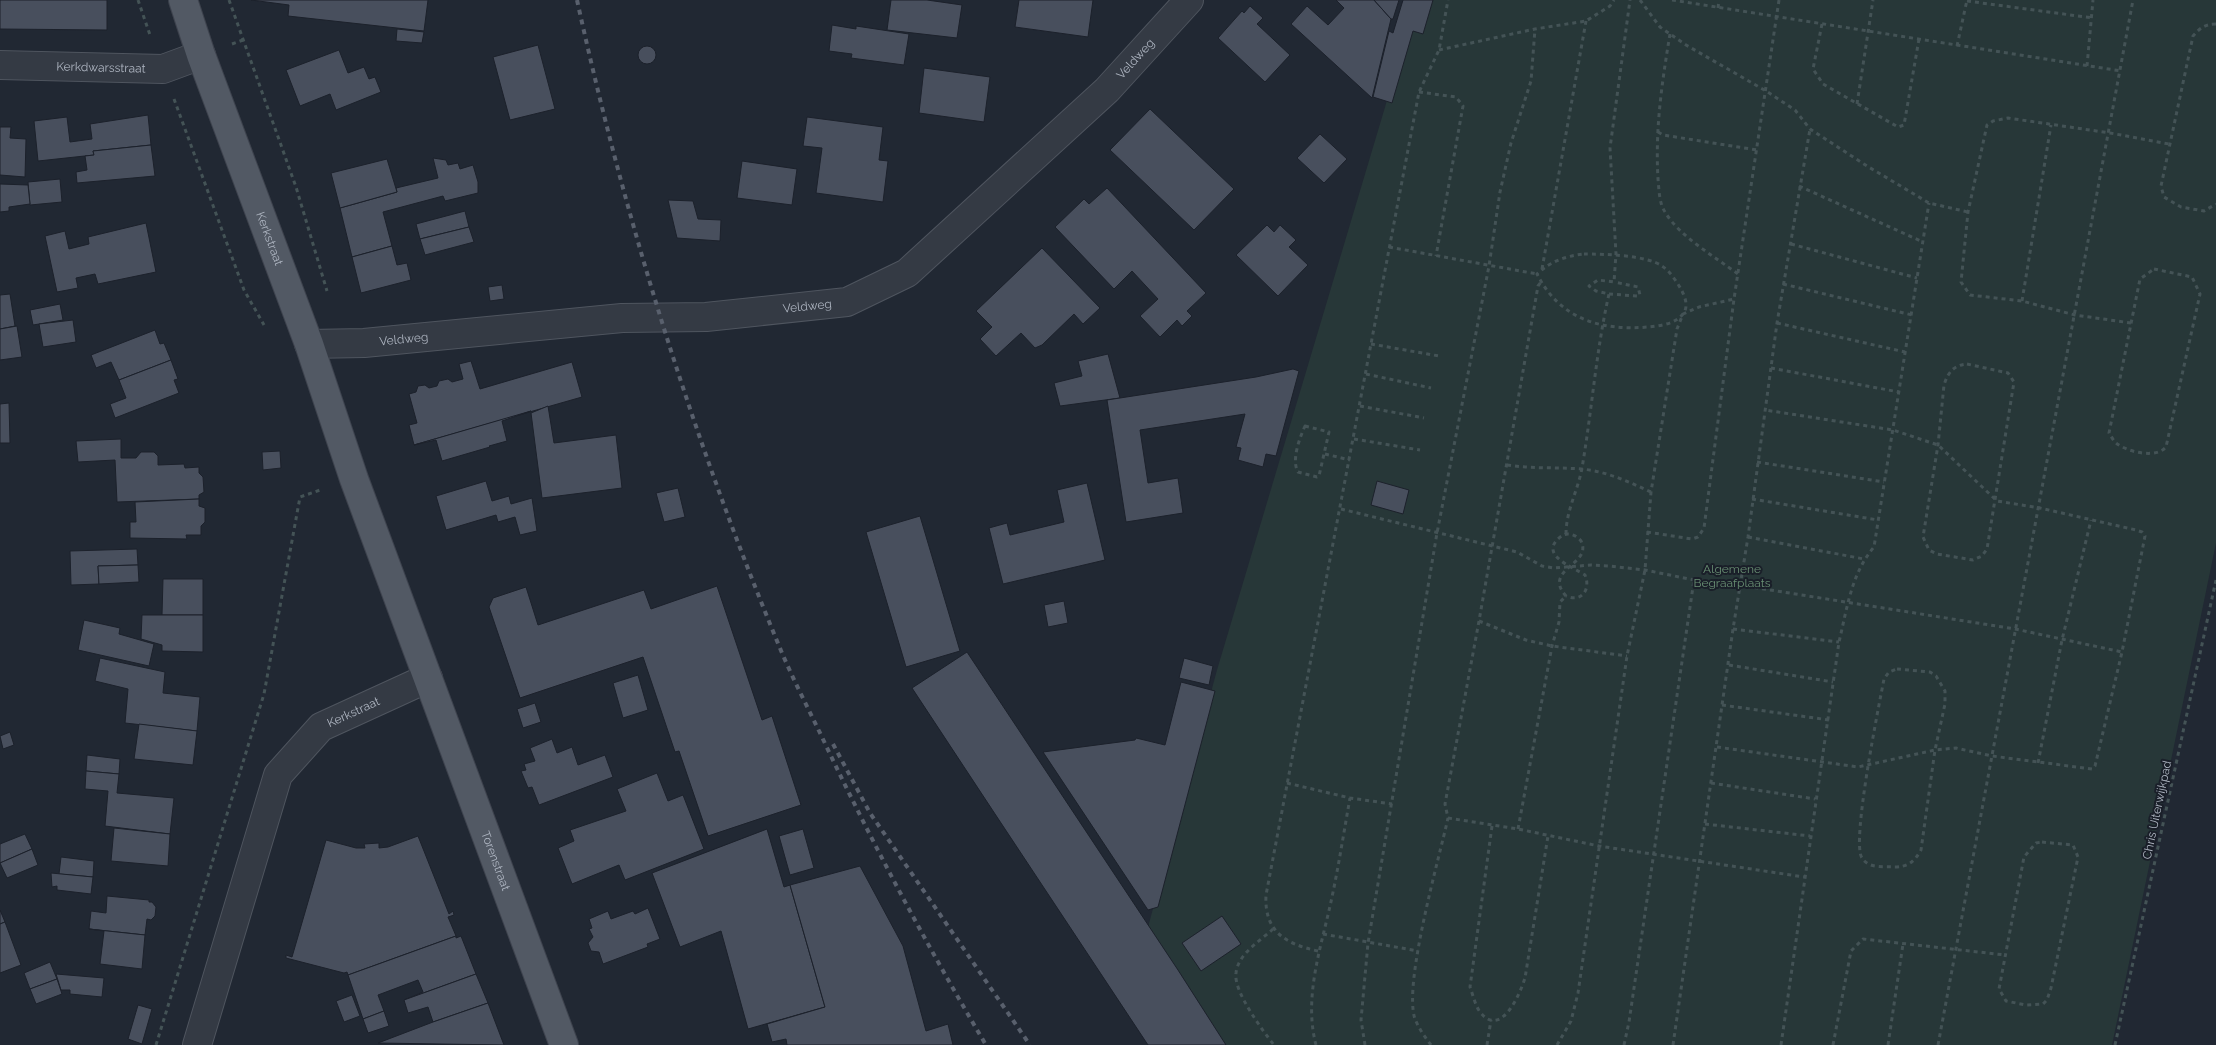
<svg xmlns="http://www.w3.org/2000/svg" width="2216" height="1045" font-family="Raleway,sans-serif">
	<rect width="100%" height="100%" fill="#212833"/>
	<path fill="#273738" d="M1417,0h799v543l-104,502h-893l-72,-114 70,-261z"/>
	<g fill="#484f5d" stroke="#1c212b">
		<path d="M0,0h107v30l-107,-1z"/>
		<path d="M251,0h177l-4,31 -136,-15 1,-11z"/>
		<path d="M891,0h36l35,5 -5,33 -70,-8z"/>
		<path d="M1019,0h74l-5,37 -73,-10z"/>
		<path d="M1336,0h38l17,19 -19,79 -81,-74 16,-18 21,19 16,-17z"/>
		<path d="M1374,0h25l-6,19h-2z"/>
		<path d="M1403,0h30l-10,34 -10,-3 -21,72 -19,-6 16,-66 4,2z"/>
		<path d="M1250,6l13,12 -6,6 33,31 -25,27 -47,-44 24,-27 2,2z"/>
		<path d="M832,25l24,4v-3l53,8 -5,31 -53,-7 1,-4 -23,-3z"/>
		<path d="M397,29l27,3 -2,11 -26,-2z"/>
		<path d="M538,45l17,64 -45,11 -17,-63z"/>
		<circle cx="647" cy="55" r="9"/>
		<path d="M339,50l9,23 16,-6 5,12 6,-2 6,15 -45,18 -6,-16 -30,12 -14,-36z"/>
		<path d="M924,68l66,9 -6,45 -65,-9z"/>
		<path d="M1150,109l84,80 -40,41 -84,-80z"/>
		<path d="M148,115l3,30 -58,6 1,4 -56,6 -4,-40 33,-4 3,25 22,-3 -2,-15z"/>
		<path d="M807,117l76,10 -4,33 9,1 -5,41 -67,-9 6,-45 -19,-2z"/>
		<path d="M0,127h11l-1,11 16,1 -1,38 -25,-2z"/>
		<path d="M1320,134l27,25 -23,24 -27,-25z"/>
		<path d="M151,145l4,31 -78,7 -1,-11 11,-2 -2,-14 9,-1 -1,-4z"/>
		<path d="M433,158l13,2 2,5 10,-2 2,6 13,-4 5,17v11l-33,8 -2,-5 -60,16 9,34 -40,11 -12,-49 57,-16 -1,-4 42,-10z"/>
		<path d="M387,159l10,33 -57,16 -9,-35z"/>
		<path d="M742,161l55,8 -5,36 -55,-7z"/>
		<path d="M60,179l2,23 -32,3 -2,-23z"/>
		<path d="M0,184l28,1 2,19 -21,3v4l-9,1z"/>
		<path d="M1107,188l99,105 -19,18 5,5 -10,10 -5,-6 -17,17 -20,-21 18,-17 -26,-28 -18,18 -59,-62 29,-28 5,5z"/>
		<path d="M668,200l25,1 5,18 23,1 -1,21 -43,-3z"/>
		<path d="M465,211l4,16 -49,12 -4,-15z"/>
		<path d="M146,223l10,49 -58,12 -3,-10 -19,4 2,10 -21,4 -12,-56 20,-5 4,18 20,-5 -1,-7z"/>
		<path d="M1267,225l7,7 6,-7 16,15 -7,7 19,18 -30,31 -42,-41z"/>
		<path d="M469,227l5,15 -49,13 -5,-16z"/>
		<path d="M392,246l5,19 10,-2 4,17 -50,13 -9,-36z"/>
		<path d="M1042,248l58,60 -17,16 -9,-10 -32,31 -7,3 -14,-15 -25,23 -16,-17 12,-12 -16,-16z"/>
		<path d="M502,285l2,14 -14,2 -2,-14z"/>
		<path d="M10,294l5,32 -15,3v-34z"/>
		<path d="M60,304l3,16 -30,5 -3,-15z"/>
		<path d="M73,320l3,22 -33,5 -4,-23z"/>
		<path d="M17,326l5,31 -22,3v-31z"/>
		<path d="M155,330l5,14 4,-1 7,17 -52,20 -8,-18 -15,6 -5,-13z"/>
		<path d="M1108,354l12,44 -60,8 -6,-23 28,-7 -4,-15z"/>
		<path d="M171,360l7,19 -4,1 5,13 -64,25 -5,-14 16,-6 -7,-18z"/>
		<path d="M471,361l9,28 92,-27 10,35 -168,48 -5,-20 8,-2 -8,-29 7,-2 2,-6 7,-1 4,3 8,-2 2,-5 9,-2 4,3 11,-3 -4,-15z"/>
		<path d="M1293,369l6,2 -23,85 -10,-2 -3,13 -25,-7 3,-12 -5,-1 9,-33 -105,16 8,53 30,-5 5,35 -57,9 -19,-122 149,-23z"/>
		<path d="M9,403l1,40h-10v-39z"/>
		<path d="M548,406l6,37 62,-8 6,53 -80,10 -11,-85z"/>
		<path d="M531,411l-29,10 5,20 -18,5 1,1 -48,14 -6,-21 -22,5z"/>
		<path d="M121,439v19h15l5,-6h13l4,4v9l26,-1 1,4 14,-1v6l4,4 1,15 -5,3v4l-82,3 -2,-42 -37,2 -2,-21z"/>
		<path d="M280,451l1,17 -18,2 -1,-18z"/>
		<path d="M486,481l6,20 17,-5 2,8 21,-6 5,33 -17,4 -5,-18 -17,5 -2,-7 -50,15 -10,-34z"/>
		<path d="M1377,481l32,9 -6,24 -32,-9z"/>
		<path d="M1087,483l18,77 -102,24 -14,-56 18,-5 3,12 54,-13 -7,-32z"/>
		<path d="M678,488l7,29 -21,5 -8,-29z"/>
		<path d="M199,499v7l6,2v14l-4,4v9h-15l1,4 -57,-1v-16h6l-1,-20z"/>
		<path d="M920,516l40,135 -54,16 -40,-135z"/>
		<path d="M137,549l1,16 -40,1 1,18 -28,1 -1,-34z"/>
		<path d="M138,565l1,17 -40,2 -1,-18z"/>
		<path d="M163,579h40v36h-41z"/>
		<path d="M717,586l45,134 10,-4 29,89 -93,31 -29,-85 -4,1 -32,-95 -123,41 -31,-91 4,-9 33,-11 12,38 106,-35 7,19z"/>
		<path d="M1064,601l4,22 -20,4 -4,-22z"/>
		<path d="M142,615h61v37l-41,-1v-6l-21,-6z"/>
		<path d="M84,620l36,8 -1,6 35,10 -5,22 -71,-16z"/>
		<path d="M967,652l211,318 48,75h-78l-149,-225 -87,-132z"/>
		<path d="M100,658l65,14 -2,21 37,4 -3,34 -72,-8 3,-34 -33,-8z"/>
		<path d="M1184,658l29,8 -4,19 -30,-7z"/>
		<path d="M638,675l10,35 -25,8 -10,-35z"/>
		<path d="M1181,682l34,9 -57,216 -10,3 -105,-158 92,-12 1,-2 29,7z"/>
		<path d="M535,703l6,19 -18,6 -6,-19z"/>
		<path d="M139,724l58,7 -4,34 -59,-6z"/>
		<path d="M10,732l4,13 -11,4 -3,-13z"/>
		<path d="M552,739l5,14 15,-6 6,18 27,-10 8,22 -74,28 -7,-18 -4,1 -7,-17 5,-1 -2,-6 11,-3 -5,-13z"/>
		<path d="M87,755l33,4 -1,15 -33,-3z"/>
		<path d="M86,771l33,3 -2,19 57,5 -4,36 -65,-8 3,-35 -23,-2z"/>
		<path d="M657,773l11,28 15,-6 21,54 -79,31 -6,-15 -47,19 -14,-36 16,-7 -4,-11 56,-19 -9,-22z"/>
		<path d="M114,828l56,6 -2,32 -57,-5z"/>
		<path d="M767,829l17,58 6,-2 35,122 -77,22 -27,-98 -41,16 -28,-74z"/>
		<path d="M803,829l11,39 -24,7 -11,-39z"/>
		<path d="M25,834l7,15 -32,14v-19z"/>
		<path d="M418,836l31,78 4,-3 1,4 -6,2 8,19 -108,39 -1,-3 -3,1 -58,-15v-3l6,2 34,-117 30,8h9l-1,-4 15,-1v5l9,-1z"/>
		<path d="M32,849l6,16 -31,13 -7,-15z"/>
		<path d="M61,857l33,4 -1,16 -34,-3z"/>
		<path d="M860,866l43,80 23,85 22,-7 5,21h-166l-1,-6 -14,3 -5,-18 58,-17 -35,-122z"/>
		<path d="M51,873l42,4 -2,17 -34,-4v-4l-5,1z"/>
		<path d="M107,896l42,4v2h3l4,5 -1,9 -4,4 -4,-1 -2,16 -56,-6 2,-18 15,2z"/>
		<path d="M648,908l12,31 -13,5 1,3 -45,17 -4,-12 -8,-1 -3,-8 5,-6 -4,-8 3,-1 -3,-9 19,-8 3,8 22,-8 2,3z"/>
		<path d="M0,910l5,12 -5,2z"/>
		<path d="M1222,916l19,28 -40,27 -19,-28z"/>
		<path d="M5,922l16,43 -21,8v-49z"/>
		<path d="M89,929l56,6 -3,34 -42,-5 4,-33z"/>
		<path d="M456,936v2l5,-2 15,38 -72,26 19,-8 -5,-12 -40,15 6,16 -21,8 -15,-44z"/>
		<path d="M50,962l7,17 -27,10 -6,-16z"/>
		<path d="M56,974l48,4 -2,19 -32,-3v-4h-9z"/>
		<path d="M476,974l12,29 -55,19 -5,-15 -20,6 -4,-13z"/>
		<path d="M57,979l5,15 -26,10 -6,-15z"/>
		<path d="M352,995l8,21 -16,6 -8,-21z"/>
		<path d="M488,1003l16,42 -126,-2 55,-21z"/>
		<path d="M138,1005l14,4 -10,35 -14,-5z"/>
		<path d="M384,1011l5,15 -21,7 -5,-14z"/>
	</g>
	<g fill="none" stroke-linecap="round" stroke-linejoin="round">
		<g stroke="#4f555f" stroke-width="30">
			<g id="minor">
				<path id="s1" d="M0,65l163,4 38,-14"/>
				<path id="s2" d="M309,344l55,-1 258,-25 84,-1 141,-15 60,-29 200,-183 82,-90"/>
				<path id="s3" d="M197,1045l81,-270 43,-48 107,-49"/>
			</g>
		</g>
		<g stroke="#3e434e" stroke-width="30">
			<g id="major">
				<path id="s4" d="M183,0l18,55 108,289 45,135 210,566"/>
			</g>
		</g>
		<g stroke="#445356" stroke-width="3" stroke-dasharray="4 4" stroke-linecap="butt">
			<path d="M138,0l12,35"/>
			<path d="M229,0l67,187 31,104"/>
			<path d="M1640,0l20,27 26,18 80,46 29,19 15,19 57,37 62,37 39,9"/>
			<path d="M1672,0l449,71"/>
			<path d="M1967,1l126,17"/>
			<path d="M1718,8l1,-8"/>
			<path d="M1822,24l-9,45 10,15 75,43 6,-2 15,-86"/>
			<path d="M2216,24c-11,0 -16,4 -23,12l-32,150 3,11 17,10 23,4 12,-7"/>
			<path d="M1670,34c-8,48 -15,95 -12,145 1,10 1,24 7,33 14,24 50,45 73,62"/>
			<path d="M232,44l11,-4"/>
			<path d="M1957,46l10,-46"/>
			<path d="M1439,50l96,-21 51,-8 24,-15 4,-6"/>
			<path d="M2087,66l6,-66"/>
			<path d="M1419,92l37,5 7,9 -27,150"/>
			<path d="M174,99l70,191 20,35"/>
			<path d="M1857,104l16,-104"/>
			<path d="M1658,132l5,3 94,15"/>
			<path d="M1799,186l124,56"/>
			<path d="M1791,244l126,34"/>
			<path d="M1389,247l148,27"/>
			<path d="M1584,254c20,0 62,1 78,12 8,5 14,15 19,23 4,8 8,17 2,25 -8,10 -23,12 -35,13 -48,4 -88,-8 -111,-53 14,-13 29,-18 47,-20z"/>
			<path d="M1542,269l44,-248"/>
			<path d="M2154,269l38,8 8,17 -34,153c-10,12 -39,5 -50,-4 -3,-3 -5,-7 -7,-10l31,-154z"/>
			<path d="M1783,284l129,31"/>
			<path d="M1609,294l28,2 3,-1 -2,-8 -24,-5"/>
			<path d="M2022,301l29,-176"/>
			<path d="M1777,323l128,29"/>
			<path d="M2131,323l-56,-8 -53,-14 -52,-6 -9,-13 7,-70 19,-87 6,-4 15,-3 102,15 59,11"/>
			<path d="M1371,344l68,12"/>
			<path d="M1967,364l41,9 6,9 -27,167 -5,7 -9,4 -36,-6 -8,-4 -6,-13 15,-92 6,-60c4,-13 10,-20 23,-21z"/>
			<path d="M1771,368l128,24"/>
			<path d="M1366,374l65,14"/>
			<path d="M1360,406l64,12"/>
			<path d="M1305,426l24,6 -10,44 -2,1 -19,-5c-7,-12 2,-35 7,-46z"/>
			<path d="M1354,439l66,11"/>
			<path d="M1325,454l25,6"/>
			<path d="M1757,462l127,20"/>
			<path d="M1507,465c25,4 49,2 74,4 25,2 48,13 70,23"/>
			<path d="M1752,499l126,21"/>
			<path d="M1341,509l176,43 25,14 12,2 37,-3 18,1 36,4 49,10 45,5 276,44 107,23"/>
			<path d="M1647,532l45,7 6,-2 6,-9 30,-229 45,-299"/>
			<path d="M1566,534c0,-23 12,-44 16,-66 10,-58 14,-117 27,-174l-13,-3 -7,-5 9,-6 16,2 2,-28 -6,-106 20,-148"/>
			<path d="M1748,537l116,22"/>
			<path d="M1566,596c-4,-5 -8,-10 -6,-17 4,-14 30,-20 21,-38 -3,-4 -8,-7 -13,-7 -4,0 -7,2 -10,5 -18,17 17,29 27,36 6,14 -3,28 -19,21"/>
			<path d="M1479,621l47,19 26,6 75,10"/>
			<path d="M1733,629l106,13"/>
			<path d="M1729,665l104,17"/>
			<path d="M1897,669l33,3 6,4 9,15v13l-10,46 -14,100c-7,12 -13,17 -27,17 -11,-1 -25,2 -32,-9 -11,-15 17,-153 22,-179l5,-7z"/>
			<path d="M1722,705l107,15"/>
			<path d="M1717,747l141,20 77,-17 21,-2 36,8 100,13 3,-3 27,-114 23,-116 -3,-4 -6,-2 -96,-22 -43,-7 -59,-56 -45,-15 -128,-20"/>
			<path d="M2038,763l24,-123 29,-120"/>
			<path d="M1287,783l63,15 42,6"/>
			<path d="M1711,783l104,16"/>
			<path d="M1448,818l70,11 81,17 205,31"/>
			<path d="M1705,824l105,12"/>
			<path d="M1492,826l-22,161c3,8 5,18 10,25 21,27 40,-18 45,-34l23,-142"/>
			<path d="M1518,829l34,-183 7,-24 1,-20 6,-6"/>
			<path d="M2042,842l31,3 5,12 -27,131 -4,12 -4,4 -17,1 -20,-4 -7,-12 25,-132 12,-14z"/>
			<path d="M1273,929c-13,12 -35,25 -37,44 -3,18 27,58 38,72"/>
			<path d="M1323,934l95,17"/>
			<path d="M1318,951c-32,-7 -54,-19 -52,-56l153,-803 20,-42 9,-50"/>
			<path d="M156,1045l108,-351 36,-197 23,-8"/>
			<path d="M1316,1045c-13,-49 6,-100 16,-148 7,-33 12,-66 18,-99"/>
			<path d="M1365,1045l-4,-25 7,-77 69,-410 52,-267 11,-74 11,-49 20,-62 4,-52"/>
			<path d="M1431,1045c-6,-8 -12,-16 -16,-26 -12,-35 24,-160 33,-201l-3,-14 34,-183 59,-335 3,-4"/>
			<path d="M1487,1045l4,-25"/>
			<path d="M1557,1045l14,-24 7,-28 49,-337 18,-86 6,-78 26,-163 6,-15 16,-7 35,-8"/>
			<path d="M1624,1045l5,-23 65,-442"/>
			<path d="M1673,1045l60,-416 15,-92 29,-214 33,-194"/>
			<path d="M1781,1045l58,-403c8,-33 12,-68 35,-95l55,-344"/>
			<path d="M1833,1045l18,-94 12,-12 142,16"/>
			<path d="M1888,1045l15,-101"/>
			<path d="M1938,1045l195,-1045"/>
			<path d="M2115,1045l101,-465"/>
		</g>
		<use href="#minor" stroke="#343a44" stroke-width="28"/>
		<use href="#major" stroke="#525964" stroke-width="28"/>
		<g stroke="#59606d" stroke-width="4" stroke-dasharray="5 5" stroke-linecap="butt">
			<path d="M577,0c49,224 117,442 205,653 12,28 26,55 39,82 50,106 105,209 165,310"/>
			<path d="M833,744l37,69 160,232"/>
		</g>
	</g>
	<g text-anchor="middle" stroke-width="4" stroke-linejoin="round" paint-order="stroke">
		<g font-size="12" fill="#aeb5c1" stroke="#1a1f29">
			<text dy="4" stroke="none"><textPath href="#s2" startOffset="920">Veldweg</textPath></text>
			<text dy="4" stroke="none"><textPath href="#s1" startOffset="101">Kerkdwarsstraat</textPath></text>
			<text dy="4" stroke="none"><textPath href="#s4" startOffset="254">Kerkstraat</textPath></text>
			<text dy="4" stroke="none"><textPath href="#s2" startOffset="500">Veldweg</textPath></text>
			<text dy="4" stroke="none"><textPath href="#s2" startOffset="95">Veldweg</textPath></text>
			<text dy="4" stroke="none"><textPath href="#s3" startOffset="382">Kerkstraat</textPath></text>
			<text transform="translate(2157 810) rotate(-78)" y="4">Chris Uiterwijkpad</text>
			<text dy="4" stroke="none"><textPath href="#s4" startOffset="916">Torenstraat</textPath></text>
		</g>
		<g font-size="12" fill="#698f73" stroke="#1a1f29">
			<text x="1732" y="573">Algemene<tspan x="1732" dy="14">Begraafplaats</tspan></text>
		</g>
	</g>
</svg>
